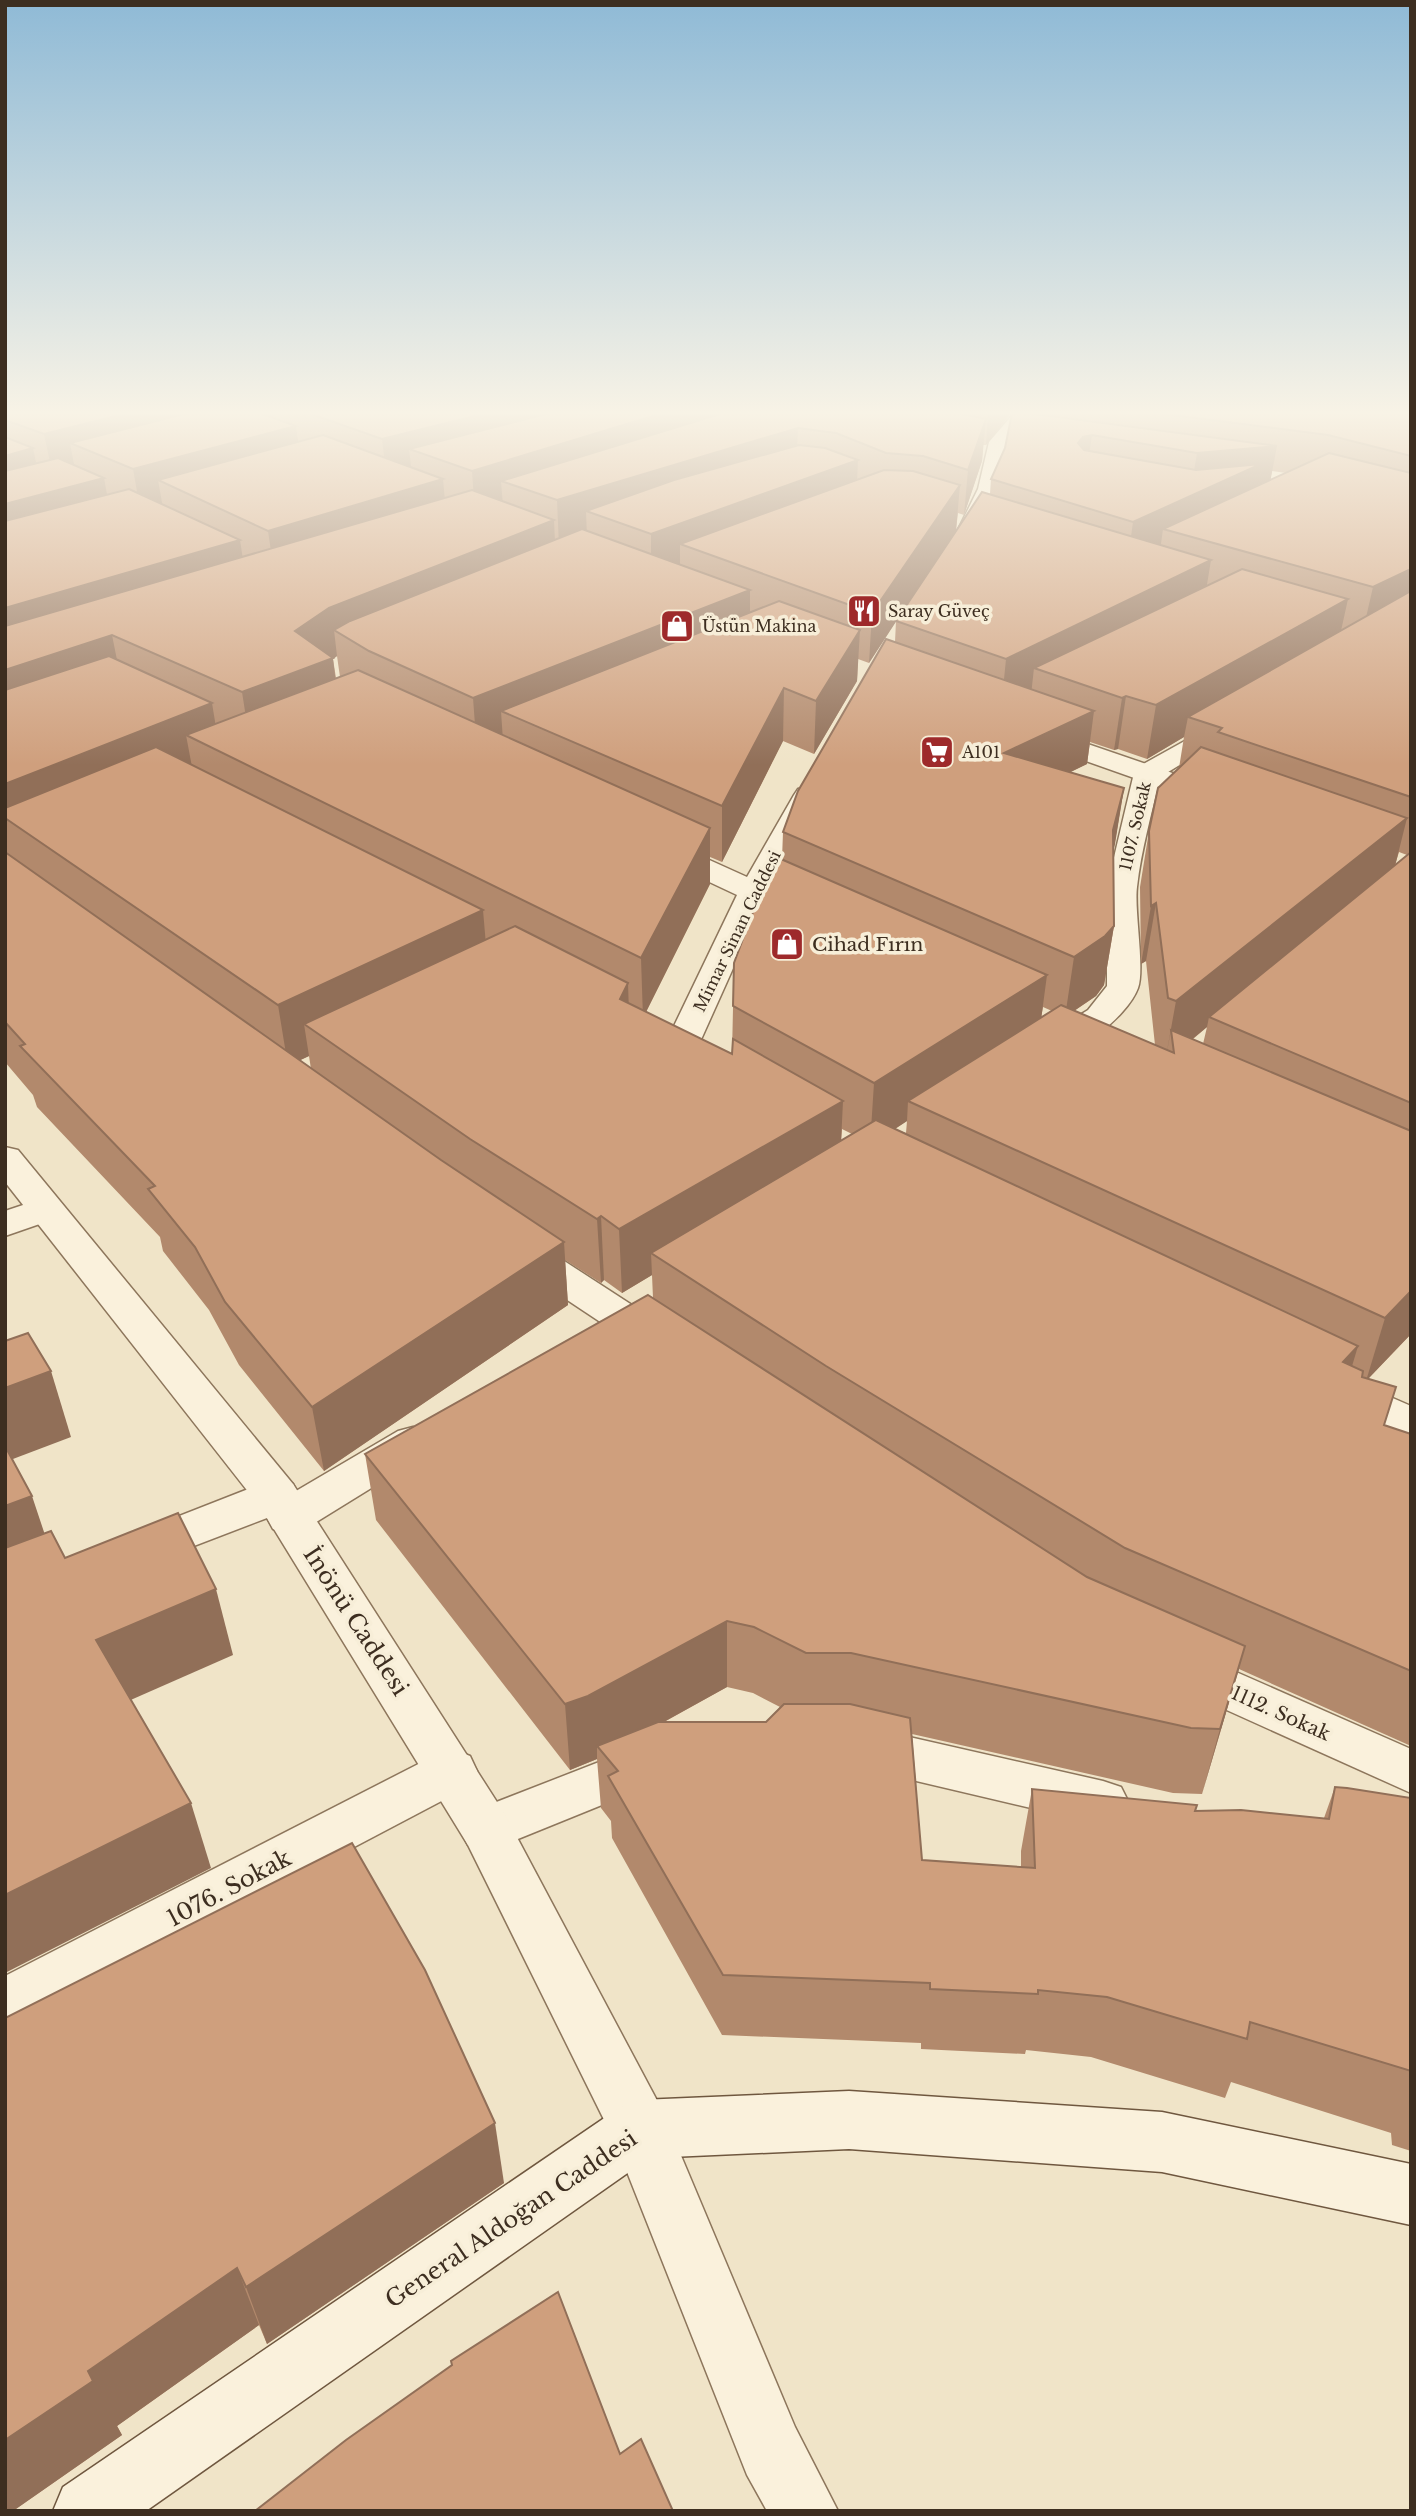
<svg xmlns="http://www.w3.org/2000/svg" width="1416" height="2516" font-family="'Libre Baskerville',serif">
	<rect width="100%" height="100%" fill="#f0e4c8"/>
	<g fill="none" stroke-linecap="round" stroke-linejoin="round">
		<g stroke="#8d765c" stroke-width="3">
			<g id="minor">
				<path d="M1226,718l9,3 4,5 -4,5 -75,46c-8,36 -19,73 -23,110 -3,24 8,81 1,101 -11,30 -69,75 -100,67l-5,-7 5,-7 50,-31 19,-24v-99l27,-114 4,-6z"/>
				<path d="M808,787l10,2 4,6 -52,93 47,22 4,6 -4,6 -11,3 -11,-3 -34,-16 -66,147 -5,7 -12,3 -12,-3 -5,-7 76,-158 -83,-39 -4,-6 4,-6 10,-3 10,3 73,33 47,-82 4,-6z"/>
				<path d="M44,1198l13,4 6,8 -6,8 -52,18v-25z"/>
				<path d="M524,1241l14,3 134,87 6,10 -6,10 -14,4 -14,-4 -134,-89 -5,-9 5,-9z"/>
				<path d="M1340,1375l71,31v33l-86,-40 -6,-10 6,-10z"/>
				<path d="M413,1427l15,4 6,11 -6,11 -123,76 -16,5 -16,-5 -6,-11 -128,49 -16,-5 -7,-12 7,-12 138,-54 16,-4 16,4 3,7 102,-60z"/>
				<path d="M1186,1650l225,99v44l-242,-109 -7,-14 7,-14z"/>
				<path d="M861,1726l242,55 18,6 8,16 -8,16 -18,6 -242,-57 -18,-6 -7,-15 7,-15z"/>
				<path d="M648,1743l18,6 7,15 -7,15 -180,73 -18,-7 -8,-16 8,-16z"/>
				<path d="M452,1749l18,7 7,15 -7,15 -465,245v-55l429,-220z"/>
				<path d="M640,2100l21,8 134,319 43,84h-71l-20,-36 -137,-346 9,-21z"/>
			</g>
		</g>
		<g stroke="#8d765c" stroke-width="3">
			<g id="tertiary">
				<path d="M1014,413h19l-26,30 -9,46 -23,51 -3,5h-16l-3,-5 25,-51 11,-47z"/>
				<path d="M1041,728l184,63 4,6 -4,6h-20l-173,-61 -4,-6 4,-6z"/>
				<path d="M5,1147l13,3 275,334 211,329 157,295 9,21 -9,21 -21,8 -21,-8 -151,-305 -207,-337 -256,-326z"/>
			</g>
		</g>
		<g stroke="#6f573f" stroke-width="3">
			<path id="secondary" d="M849,2091l313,21 249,52v61l-249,-53 -313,-23 -200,9 -503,353h-93l10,-24 556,-379 21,-8z"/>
		</g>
		<use href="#minor" fill="#faf1dc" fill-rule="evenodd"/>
		<use href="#tertiary" fill="#faf1dc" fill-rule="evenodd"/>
		<use href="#secondary" fill="#faf1dc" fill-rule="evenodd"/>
	</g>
	<g fill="#b2896c" fill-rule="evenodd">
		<path d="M5,413h1006l-25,32h-3l-1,16 -18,54 -6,-2 -2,17 34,-36 1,-15 14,-31 7,-35h399v921l-43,45 16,46 27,9v312l-172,-77 -37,125 -29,-1 -261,-59 10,126 99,7v-16l11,-62 164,22 128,7 11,-31 76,11v353l-19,-6 -1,-12 -160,-51 -6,16 -134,-41 -65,-7 -1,4 -104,-5v-6l-199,-8 -110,-197 -1,-17 -10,-13 -4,-49 -27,11 -194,-250 -11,-66 288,-156 -1,-23 -30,18 -18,-13 -3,3 -36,-23 3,45 -244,166 -85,-106 -30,-55 -46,-59 -3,-14 -123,-130 -4,-12 -28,-33zM1272,471l14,2 -16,7zM896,621l-1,21 -112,190 -1,27 -48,104 -2,91 -86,-42 64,-128v-27l12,5 61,-121 31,13 43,-73 1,-22 11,4zM337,656l3,21 -4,1 -3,-19zM1184,737l-5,31 -30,63 -9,56 1,77 5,-3 9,84 -81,-34 22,-15 8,-11 10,-59 -1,-73 11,-65 -54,-16 17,-8 3,-22 24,8 4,-1 29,10zM1399,852l8,3 -12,10zM1043,1007l9,4 -11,7zM1207,1027l-4,17 -10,-5zM309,1056l2,13 -11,-9zM907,1121l-1,12 -11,-4zM842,1129l10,5 -11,7zM727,1687l26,6 27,14 -14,15h-102z"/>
		<path d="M5,2018l499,165 -237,161 -8,-19 -142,101 5,9 -109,76z"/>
	</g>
	<g fill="#916f58">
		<path d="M128,413h80l-138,30 5,27 -22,6 -9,-42z"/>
		<path d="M487,413h158l-236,36 3,26 -25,7 -5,-43z"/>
		<path d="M663,413h129l-291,68 2,25 -28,9 -3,-44z"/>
		<path d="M988,413h23l-25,32z"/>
		<path d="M986,419l-4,42 -18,54 4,-45z"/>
		<path d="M296,426l6,43 -144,11 5,28 -22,6 -8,-45z"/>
		<path d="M798,428l-2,43 -210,40 1,27 -28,8 -2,-46z"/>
		<path d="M1092,435l-6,41 -8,-33 5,-6z"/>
		<path d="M1277,446l-8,42 -106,41 -3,22 -33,15 6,-44 57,-27 7,-42z"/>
		<path d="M33,448l9,43 -37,11v-46z"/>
		<path d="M858,460l-2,45 -176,39v27l-29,10v-47z"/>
		<path d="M104,478l8,44 -107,30v-48z"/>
		<path d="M443,479l4,45 -172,54 -7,-47z"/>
		<path d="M960,485l-4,45 -87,133 3,-50z"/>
		<path d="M554,520l2,45 -222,65 3,26 -4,3 6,49 -89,35 -8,-51 53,-61 34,-23z"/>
		<path d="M240,540l7,46 -242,74v-52z"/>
		<path d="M1211,560l-8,49 -169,59 -3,27 -30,15 5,-51z"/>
		<path d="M1411,569v42l-49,24 11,-48z"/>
		<path d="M750,590v49l-249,72 2,30 -26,10 -4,-53z"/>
		<path d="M1348,599l-11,50 -149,68 -4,20 -37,22 9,-54z"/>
		<path d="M860,630l-3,51 -43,73 2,-53z"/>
		<path d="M112,635l10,50 -117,40v-55z"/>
		<path d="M784,688l-1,53 -61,121v-56z"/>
		<path d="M1126,696l-8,53 -4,1 8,-52z"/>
		<path d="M212,703l8,49 -34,-17 6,32 -187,51v-34z"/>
		<path d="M1094,711l-7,53 -89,44 6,-55z"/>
		<path d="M1124,788l-9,56 -11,43 9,-57z"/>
		<path d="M1407,818l-14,56 -184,143 -2,10 -33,27 -3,-24 -6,32 11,-61z"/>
		<path d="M710,828v56l-67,134 -2,-60z"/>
		<path d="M1156,903l-10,58 -5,3 10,-58z"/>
		<path d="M483,910l5,59 -184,55 5,32 -21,10 -10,-61z"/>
		<path d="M1114,926l-10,59 -8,11 -31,21 9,-60z"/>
		<path d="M1047,975l-8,60 -131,66 -1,20 -37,24 4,-62z"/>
		<path d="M628,983l2,60 -10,-44z"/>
		<path d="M843,1101l-3,62 -189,90 1,22 -30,18 -3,-64z"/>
		<path d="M601,1216l3,64 -3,3 -4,-64z"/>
		<path d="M564,1242l4,63 -244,166 -12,-64z"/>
		<path d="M1411,1291v43l-45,47 19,-63z"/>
		<path d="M1358,1346l-19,64 4,-48z"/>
		<path d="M51,1371l20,66 -66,25v-74z"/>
		<path d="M32,1496l22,66 -49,20v-76z"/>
		<path d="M216,1589l17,66 -116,51 -21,-66z"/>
		<path d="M727,1621v66l-123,68 -7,-9v13l-27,11 -5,-66z"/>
		<path d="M1245,1646l-19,66 -24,82 18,-65z"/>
		<path d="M191,1803l20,65 -206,105v-78z"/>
		<path d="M495,2123l9,60 -237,161 -21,-57z"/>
		<path d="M237,2268l22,57 -142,101 5,9 -109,76h-8v-71l83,-69z"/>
	</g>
	<g fill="#cf9f7d" stroke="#916f58" stroke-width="2">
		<path d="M5,413h123l-84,21 -39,-14z"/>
		<path d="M188,413h72l36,13 -163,43 -63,-26z"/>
		<path d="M308,413h179l-105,26z"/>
		<path d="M550,413h113l-191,58 -63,-22z"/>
		<path d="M723,413h235l28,6 -18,51 -45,-14 -37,-3 -50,-20 -38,-5 -241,72 -56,-19z"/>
		<path d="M1012,413h15l250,33 -80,7 -105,-18 -9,2 -5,6 6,7 112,20 65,-6 -128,58 -142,-43 14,-31z"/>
		<path d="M1156,413h255v43l-83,-21z"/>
		<path d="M323,435l120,44 -175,52 -110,-51z"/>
		<path d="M5,437l28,11 -28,8z"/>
		<path d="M799,445l26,3 33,12 -207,74 -65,-23 88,-31z"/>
		<path d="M1329,453l82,20v96l-38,18 -210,-58z"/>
		<path d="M58,458l46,20 -99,26v-33z"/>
		<path d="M884,470l29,1 47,14 -88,128 -192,-69z"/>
		<path d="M129,489l111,51 -235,68v-87z"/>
		<path d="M472,490l82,30 -225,88 -34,23 38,27 -91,34 -130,-57 -107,35v-44z"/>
		<path d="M982,492l229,68 -205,99 -110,-38z"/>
		<path d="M582,529l168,61 -277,108 -104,-47 -35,-21 16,-9z"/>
		<path d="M1242,569l106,30 -192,106 -30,-9 -4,2 -88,-30z"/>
		<path d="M1411,591v206l-193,-65 4,-4 -34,-11z"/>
		<path d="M779,601l81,29 -44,71 -32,-13 -62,118 -221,-95z"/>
		<path d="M886,639l208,72 -90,42 120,35 -11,42 1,96 -9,10 -31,21 -291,-125 15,-41z"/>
		<path d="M109,656l103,47 -207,81v-94z"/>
		<path d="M358,670l352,158 -69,130 -455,-223z"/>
		<path d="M156,747l327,163 -205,95 -273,-187v-10z"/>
		<path d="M1201,747l206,71 -231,183 -8,-3 -12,-95 -5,3 -2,-75 9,-43z"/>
		<path d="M5,852l436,308 123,82 -252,165 -87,-105 -30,-55 -47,-58 7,-3 -135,-140 5,-2 -20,-22z"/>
		<path d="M1411,852v251l-202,-86z"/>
		<path d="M774,856l273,119 -173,108 -141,-77 1,-43z"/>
		<path d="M515,926l113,57 -8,16 112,55 1,-15 110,62 -224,128 -18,-13 -4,3 -127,-80 -166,-115z"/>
		<path d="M1061,1005l113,48 -3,-23 240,101v160l-26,27 -477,-217z"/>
		<path d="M876,1120l482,226 -15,16 20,9 -1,6 34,10 -12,38 27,9v237l-286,-123 -299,-182 -175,-113z"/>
		<path d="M648,1295l439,282 158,69 -25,83 -29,-1 -340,-75h-45l-52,-26 -27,-6 -139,75 -23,8 -200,-250z"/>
		<path d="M28,1333l23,38 -46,17v-47z"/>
		<path d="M5,1446l27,50 -27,10z"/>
		<path d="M178,1513l38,76 -120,51 95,163 -186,92v-347l46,-17 14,27z"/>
		<path d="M784,1704h66l60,14 12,142 113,8 -3,-79 165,16 -2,6 46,-1 88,9 6,-32 12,1 64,10v273l-161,-49 -3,17 -140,-42 -69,-7v4l-108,-5v-6l-207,-8 -115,-199 10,-5 -21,-25 61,-24h108z"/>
		<path d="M352,1843l73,127 70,153 -249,164 -9,-19 -149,103 5,10 -88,59v-422z"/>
		<path d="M558,2292l62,162 21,-15 32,72h-418l91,-71 106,-75 -1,-4z"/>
	</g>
	<linearGradient id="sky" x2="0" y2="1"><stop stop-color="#8fbad6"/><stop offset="0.54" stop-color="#f8f3e6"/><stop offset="1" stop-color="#f8f3e6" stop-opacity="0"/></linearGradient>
	<rect width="1416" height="765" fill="url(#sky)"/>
	<defs>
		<g id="restaurant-square" transform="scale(1.75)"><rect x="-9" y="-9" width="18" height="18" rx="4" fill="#9e2a2b" stroke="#f7eed8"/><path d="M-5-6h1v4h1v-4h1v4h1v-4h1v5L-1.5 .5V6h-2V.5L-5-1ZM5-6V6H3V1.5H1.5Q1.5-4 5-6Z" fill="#fff"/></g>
		<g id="shop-square" transform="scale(1.75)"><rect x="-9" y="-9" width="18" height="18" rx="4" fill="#9e2a2b" stroke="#f7eed8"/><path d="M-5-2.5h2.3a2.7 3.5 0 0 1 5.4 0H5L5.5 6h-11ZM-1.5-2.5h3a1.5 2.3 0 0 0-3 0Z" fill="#fff"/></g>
		<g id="supermarket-square" transform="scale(1.75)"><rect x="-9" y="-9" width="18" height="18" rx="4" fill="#9e2a2b" stroke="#f7eed8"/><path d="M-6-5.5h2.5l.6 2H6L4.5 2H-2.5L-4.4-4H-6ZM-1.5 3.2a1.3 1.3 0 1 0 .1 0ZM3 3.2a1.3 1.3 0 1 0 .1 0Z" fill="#fff"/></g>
	</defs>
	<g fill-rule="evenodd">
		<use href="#restaurant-square" x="864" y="611"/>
		<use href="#shop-square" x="677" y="626"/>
		<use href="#supermarket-square" x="937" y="752"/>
		<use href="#shop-square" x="787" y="944"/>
	</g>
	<g text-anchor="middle" stroke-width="7" stroke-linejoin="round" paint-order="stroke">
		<g font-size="16" fill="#3d2e20" stroke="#f7eed8" text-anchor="start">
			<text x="888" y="617">Saray Güveç</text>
			<text x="702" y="632">Üstün Makina</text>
			<text x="962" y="758">A101</text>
		</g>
		<g font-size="16" fill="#3d2e20" stroke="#f7eed8">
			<text transform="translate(1135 826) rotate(-77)" y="6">1107. Sokak</text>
			<text transform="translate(737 931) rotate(-64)" y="6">Mimar Sinan Caddesi</text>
		</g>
		<g font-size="19" fill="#3d2e20" stroke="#f7eed8" text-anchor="start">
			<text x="812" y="951">Cihad Fırın</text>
		</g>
		<g font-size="19" fill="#3d2e20" stroke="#f7eed8">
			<text transform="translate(1281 1713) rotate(24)" y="7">1112. Sokak</text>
		</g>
		<g font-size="23" fill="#3d2e20" stroke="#f7eed8">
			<text transform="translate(356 1621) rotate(57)" y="8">İnönü Caddesi</text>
			<text transform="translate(229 1888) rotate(-28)" y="8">1076. Sokak</text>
			<text transform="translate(511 2219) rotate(-34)" y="8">General Aldoğan Caddesi</text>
		</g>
	</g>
	<rect width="1416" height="2516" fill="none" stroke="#3d2e20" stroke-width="14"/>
</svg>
